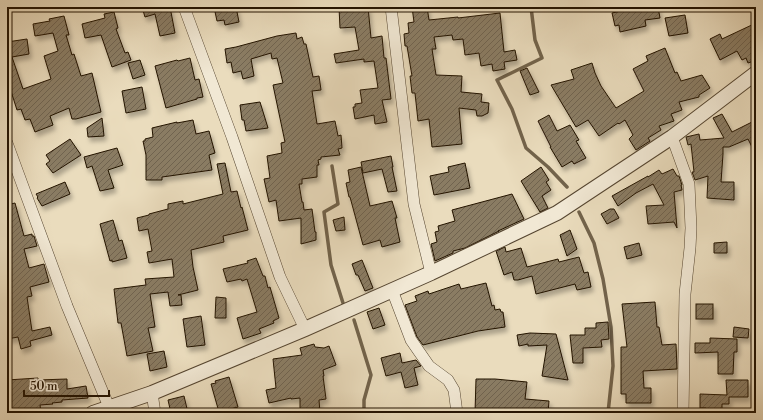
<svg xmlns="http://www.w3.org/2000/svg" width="763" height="420" font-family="'Libre Bodoni',serif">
	<defs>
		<pattern id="building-hatch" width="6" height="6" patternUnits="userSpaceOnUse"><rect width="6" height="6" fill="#8a7c63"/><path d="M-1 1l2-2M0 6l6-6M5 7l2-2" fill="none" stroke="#70644f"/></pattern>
		<filter id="shadow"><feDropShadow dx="2.5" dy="4.5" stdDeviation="2" flood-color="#0004"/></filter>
	</defs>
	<rect width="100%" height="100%" fill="#eadcbd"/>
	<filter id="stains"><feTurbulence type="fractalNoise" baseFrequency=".005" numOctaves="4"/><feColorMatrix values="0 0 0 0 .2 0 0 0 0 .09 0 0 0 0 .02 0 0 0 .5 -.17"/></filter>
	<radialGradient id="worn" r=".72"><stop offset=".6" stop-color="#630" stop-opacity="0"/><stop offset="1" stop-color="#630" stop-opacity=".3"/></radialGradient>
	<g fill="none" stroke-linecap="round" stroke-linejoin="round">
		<g stroke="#72634b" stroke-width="3.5">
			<path d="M531,7l4,33 7,18 -45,22 15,29 14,39 22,19 19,20"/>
			<path d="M332,166l6,38 -14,8 7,53 12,38"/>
			<path d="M579,212l15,31 9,36 8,48 2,39 -5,47"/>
			<path d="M354,320l17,55 -7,25v13"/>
		</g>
	</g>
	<g fill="url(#building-hatch)" stroke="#231301" filter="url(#shadow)">
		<path d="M142,7h28l5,26 -15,3 -5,-22 -10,3z"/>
		<path d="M214,7h22l3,15 -14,3 -1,-5 -7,1z"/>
		<path d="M339,7h29l3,31 11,-2 2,22h2l5,41 -9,1 5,22 -12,2 -1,-9 -19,4 -2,-12h2v-3l7,-1 -2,-13 18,-2 -4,-27 -10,1v-3l-28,4 -2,-9 25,-4 -4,-23 -15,1z"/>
		<path d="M412,7h15l2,13 29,-3v1l42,-5 4,39 11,-2 2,10 -13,2 1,7 -12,2 -1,-7 -11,2 -2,-13 -14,2 -2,-16 -10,1 -1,-5 -18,2 2,12h-4l4,26 26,1 -1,16 21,2 -1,8 8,1 -1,10 -6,3h-5l-1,-6 -17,-2 3,36 -30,3 -3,-28 -11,2 -3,-28h-3l-2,-17h2l-5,-30h-2l-1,-12 5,-1 -1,-10 6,-1z"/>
		<path d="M624,7h34l2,11 -15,2 1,6 -26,6 -1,-7 -4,1 -3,-13 13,-3z"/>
		<path d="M114,12l4,16 -2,1 9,24 3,-1 3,8 -19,7 -11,-32 -16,3 -3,-14 23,-6 -1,-4z"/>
		<path d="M685,15l3,18 -19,3 -4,-18z"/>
		<path d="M64,16l5,19h-3l6,20 2,-1 7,22 11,-3 9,39 -25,7h-4l-3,-11 -19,8 3,9 -18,7 -5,-13 -5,1 -4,-11 -4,1 -7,-22 -3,1v-47l20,-3 2,15 -17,3 11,32 28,-10 -7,-23 14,-5 -5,-18 -18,3 -2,-12 17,-3 -1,-2z"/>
		<path d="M756,23v37l-8,3 -2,-5 -4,2 -5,-9 -17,9 -10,-21 10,-5 2,5z"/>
		<path d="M296,33l1,6 5,-2 2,7h2l7,33 6,-1 2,14 -9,1 5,33 18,-3 3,15 3,-1 1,13 -4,1 2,6 -19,2v2l-3,1 1,5h-2v12l-15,2v5h-3l3,18h1l1,8 8,-1 3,23h1v8l-15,4v-26l-22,3 -3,-21 -7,2 -5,-23 6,-1 -3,-22 15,-3 -1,-10 4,-1 -12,-57 10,-2 -6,-25 -5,1 -1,-6 -20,6 3,17 -11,3 -2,-8 -8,2 -2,-11 -4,1 -2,-14 11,-2 41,-11z"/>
		<path d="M665,48l10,25 2,-1 4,9 21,-6 8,13 -11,7v2l-20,5 3,8 -11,4 3,7 -15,5 2,4 -13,8 2,3 -14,9 -7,-11 4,-4 -8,-15 -6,4 -1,-1 -19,13 -11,-16 -12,7 -25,-42 23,-6 -3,-9 21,-7 3,10 6,13 15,22 28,-17 -11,-22 15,-8 -2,-5z"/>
		<path d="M190,58l5,22 4,-1 4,18 -6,1v1l-31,9 -11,-42 22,-6 1,1z"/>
		<path d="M140,60l5,15 -12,4 -5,-16z"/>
		<path d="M527,68l12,24 -9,3 -10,-24z"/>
		<path d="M142,87l4,22 -20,4 -4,-22z"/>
		<path d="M260,102l8,26 -22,3 -2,-11h-2l-2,-15z"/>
		<path d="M722,114l10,18 24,-12v35l-8,-16 -19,8h-6v7l-2,28h13v18l-27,-2 1,-22 -13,4 -3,-8h2l-3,-28 -3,1 -2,-8 13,-3 1,6 24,-2 -11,-20z"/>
		<path d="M549,115l8,16 13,-6 9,15 -3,1 10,17 -12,6 -2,-3 -10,6 -12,-20h1l-13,-26z"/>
		<path d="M102,118l2,18 -16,1 -1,-9z"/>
		<path d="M193,120l3,14 13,-3 6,22 -6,2 3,15 -50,7v3h-16v-25l-3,-14h2v-2l8,-2 -1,-9 25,-6v1z"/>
		<path d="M70,139l11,16 -28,18 -7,-9 4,-3 -4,-6z"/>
		<path d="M117,148l6,17 -15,5 6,18 -14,3 -8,-25 -5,2 -3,-11z"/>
		<path d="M391,156l2,11h-1l5,24 -9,1 -6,-23 -19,4 -2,-11z"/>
		<path d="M225,163l6,29 6,-1 4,17 1,-1 6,23 -25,6 1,6 -33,8 2,17 5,23 -20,5h3l1,10 -12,1 -2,-14 -18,2 5,33 -7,1 5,23 -26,5 -6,-33h-3l-4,-34 32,-4 -1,-6 29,-2 -2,-18 -23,4 -2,-11 5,-1 -4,-22 -9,2 -2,-13 12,-3v-1l19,-5v-5l15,-3v3l40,-10 -6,-30z"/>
		<path d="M465,163l5,25 -36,7 -4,-19 19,-4 -1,-5z"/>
		<path d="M361,167l9,39 22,-5 5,17h-2l5,24 -18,5 -2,-7 -17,5 -13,-48h-1l-3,-14 4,-1 -2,-12z"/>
		<path d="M541,167l8,13 -3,2 5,8 -9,6 6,12 -8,4 -19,-31z"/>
		<path d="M673,169l4,7h2l3,9h-1l1,5 -8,2 3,36 -3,-6 -26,2 -2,-18 18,-1 -11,-21 -17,9 -18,13 -6,-10 36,-20v1l11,-7 3,4z"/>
		<path d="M65,182l5,12 -28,12 -5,-8 1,-1 -2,-3z"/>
		<path d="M512,194l12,25 -26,12h1l-34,17 -12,3v2l-18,8 -4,-17 6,-2 -2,-10 4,-1 -1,-5 17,-5 -3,-11z"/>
		<path d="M15,203l9,33 8,-2v2h2l3,10 -13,3 5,19 15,-4 5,18 -19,5 2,9 -5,1 5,34 18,-4 2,8 -22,6 1,5 -10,3 -3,-12 -11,2v-134z"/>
		<path d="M610,209h4l5,9 -12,6 -6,-10z"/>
		<path d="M344,217l1,13 -9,1 -3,-11z"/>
		<path d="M113,220l6,21 3,-1 5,18 -15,4v-2l-2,1 -10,-37z"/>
		<path d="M570,230l7,19 -10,7 -7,-21z"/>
		<path d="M727,242v11h-13v-10z"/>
		<path d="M639,243l3,12 -15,4 -3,-12z"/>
		<path d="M505,247l1,5 15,-4 6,19 31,-8 1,3 20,-5 5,16 4,-1 3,15 -14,3 -2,-6 -39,10 -4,-18 -14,4h-4l-2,-8 -8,3 -8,-24z"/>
		<path d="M256,258l7,18h2l3,12 2,-1 9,31 -6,3 1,2 -15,6 2,4 -18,6 -6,-21 20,-6 -10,-33 -5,2 -1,-2 -14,3 -4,-13 25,-6 -1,-2z"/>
		<path d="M362,260l11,28 -8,3 -7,-16h-2l-4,-11z"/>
		<path d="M486,283l6,23 2,-1 1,5 5,-1 1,3h2l2,15 -27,4 -55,14 -6,-8 -12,-32 12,-4 -2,-5 13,-5 1,3 30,-10 2,5z"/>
		<path d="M216,297l10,1v20h-11z"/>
		<path d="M655,302l2,25h2l3,18 14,-1 1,25 -34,2 1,17h7v15h-25v-9h-5v-47h6l-5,-43z"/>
		<rect x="696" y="304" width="17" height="15"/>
		<path d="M379,308l6,17 -12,4 -6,-17z"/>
		<path d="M201,316l4,29 -18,2 -4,-28z"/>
		<path d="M608,322l1,17 -8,1 1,7 -19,1v15h-10l-3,-28h15v-7h11v-5z"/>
		<path d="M734,327l15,2 -1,9 -15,-1z"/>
		<path d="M530,333l26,1 12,46 -26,-4 5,-31 -19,1v-2l-9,2 -2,-11z"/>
		<path d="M710,338l27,1v13h-3l-1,22h-15v-22l-23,1v-10h15z"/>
		<path d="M314,344l1,3 9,1 5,-2 7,19 -13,5 1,6h-1l3,23 -7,1 1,13 -20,-1v-14l-9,1v-1l-22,5 -3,-13 10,-2 -3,-29 29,-4 -2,-7z"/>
		<path d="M164,351l3,16 -17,4 -3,-17z"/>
		<path d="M400,353l2,10 14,-3 5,6 -7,2 4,17 -13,3 -4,-16 -15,4 -5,-18z"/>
		<path d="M229,377l9,30 -19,5 -8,-28 5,-1 -1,-2z"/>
		<path d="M38,378v2l29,-1v10l19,-3 2,12 -26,2v2l-10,1 1,1 -13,1 1,8h-34v-33z"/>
		<path d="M476,379h19l32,3 -2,17 24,2 -1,12h-73z"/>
		<path d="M726,380h22v17h-19v7h-7v9h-16v-5h-6v-14l27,1z"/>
		<path d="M184,396l4,17h-17l-3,-13z"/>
	</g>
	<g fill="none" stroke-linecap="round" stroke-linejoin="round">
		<g stroke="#554530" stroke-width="12">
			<g id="minor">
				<path d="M184,7l48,130 48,140 25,52"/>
				<path d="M391,7l23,197 17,69"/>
				<path d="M672,137l17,47 2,44 -1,20 -5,46 -2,119"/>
				<path d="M7,143l60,163 42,101"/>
				<path d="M392,290l19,50 18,26 19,14 6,10 3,23"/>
				<path d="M152,393l3,20"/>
			</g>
		</g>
		<g stroke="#554530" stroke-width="16">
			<path id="tertiary" d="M93,413l59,-20 153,-64 126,-56 126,-60 115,-76 84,-64"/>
		</g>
		<use href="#minor" stroke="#f1e8d4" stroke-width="11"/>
		<use href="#tertiary" stroke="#f1e8d4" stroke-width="14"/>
	</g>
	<rect width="763" height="420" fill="none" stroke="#eadcbd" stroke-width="24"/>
	<rect x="8" y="8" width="747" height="404" fill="none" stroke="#231301" stroke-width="2"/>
	<rect x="12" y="12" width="739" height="396" fill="none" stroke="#231301"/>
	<path d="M24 390v6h85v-6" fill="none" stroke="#231301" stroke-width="2"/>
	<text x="30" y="390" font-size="12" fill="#231301" stroke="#f1e8d4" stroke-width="3" paint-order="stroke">50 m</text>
	<rect width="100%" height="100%" filter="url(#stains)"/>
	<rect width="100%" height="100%" fill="url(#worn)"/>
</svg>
